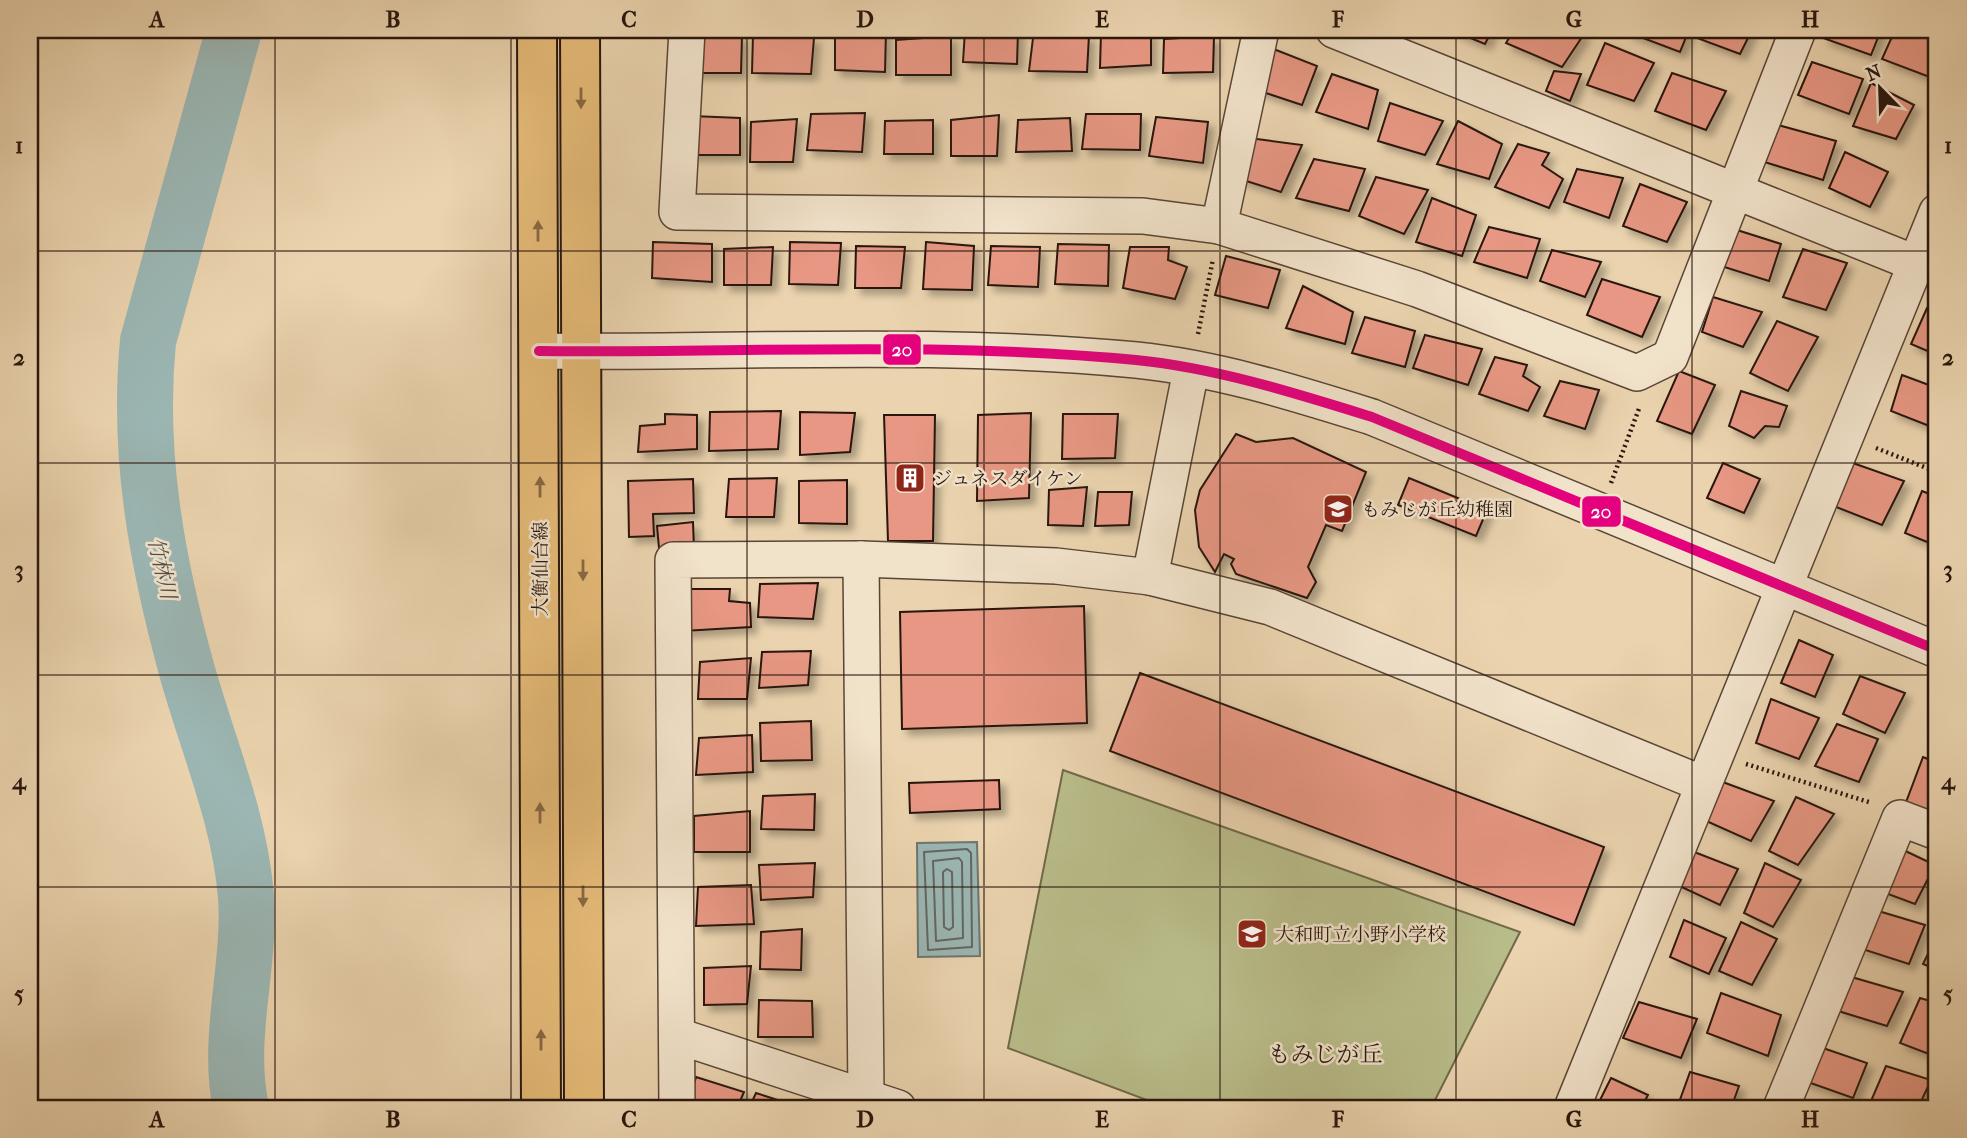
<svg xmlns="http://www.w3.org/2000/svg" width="1967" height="1138" font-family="'IM FELL French Canon','Noto Serif JP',serif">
	<defs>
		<filter id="shadow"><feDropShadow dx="6" dy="6" stdDeviation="3.5" flood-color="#0004"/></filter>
	</defs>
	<rect width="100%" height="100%" fill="#ead3ae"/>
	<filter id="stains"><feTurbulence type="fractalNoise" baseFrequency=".00286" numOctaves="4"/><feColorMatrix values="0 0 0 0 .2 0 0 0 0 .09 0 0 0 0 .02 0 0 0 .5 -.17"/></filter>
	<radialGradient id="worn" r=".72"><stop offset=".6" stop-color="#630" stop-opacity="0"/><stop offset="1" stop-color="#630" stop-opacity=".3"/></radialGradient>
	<path fill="#b8bc89" stroke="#70694b" stroke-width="2" d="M1063,770l457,162 -89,176h-263l-160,-60z"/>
	<path fill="#9bb6b3" stroke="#6d7671" stroke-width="2" d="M977,842l3,114 -62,1 -1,-114z"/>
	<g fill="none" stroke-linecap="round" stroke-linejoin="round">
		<g stroke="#626660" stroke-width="2">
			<path d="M967,849l4,4 1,94 -44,3 -4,-98z"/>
			<path d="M959,858l3,4 1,76 -27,3 -3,-80z"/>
			<path d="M947,869l5,3 1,55 -4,3 -5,-3 -1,-55z"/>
		</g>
		<path stroke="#9bb6b3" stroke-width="56" d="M234,30l-86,311c-11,114 9,221 39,330 21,75 53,148 59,226 5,69 -20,140 -5,211"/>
	</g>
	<g fill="#e79783" stroke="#29160d" stroke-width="2" filter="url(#shadow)">
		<path d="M886,30l-1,42 -50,-2v-38z"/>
		<path d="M965,30h53l-1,34 -54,-2z"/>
		<path d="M1451,30h41l-7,14z"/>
		<path d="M1514,30h59l11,4 -22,33 -56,-24z"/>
		<path d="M1628,30h61l-9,22 -53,-20z"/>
		<path d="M1701,30h51l-12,24 -43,-16z"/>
		<path d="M1827,30h54l-10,25 -48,-17z"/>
		<path d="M1895,30h25l17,6 -2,43 -53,-20z"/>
		<path d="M1151,31v34l-51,3 1,-36z"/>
		<path d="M753,34l61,4 -3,36 -59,-1z"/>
		<path d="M742,35l-1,38h-48l3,-37z"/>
		<path d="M1089,35l-2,37 -58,-1 4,-33z"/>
		<path d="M951,36v39h-55v-35z"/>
		<path d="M1214,36l-1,36 -50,1 1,-34z"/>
		<path d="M1605,43l49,20 -20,38 -47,-16z"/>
		<path d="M1271,48l46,18 -15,39 -45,-15z"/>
		<path d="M1812,62l51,17 -14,35 -51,-19z"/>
		<path d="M1554,71l27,3 -11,27 -24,-10z"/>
		<path d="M1672,73l54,18 -20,39 -51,-19z"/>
		<path d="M1332,74l46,16 -10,39 -52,-17z"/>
		<path d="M1871,83l43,22 -18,34 -43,-13z"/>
		<path d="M1390,103l53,18 -18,34 -47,-14z"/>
		<path d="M865,113l-3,39 -55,-2 4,-36z"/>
		<path d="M1086,114h55l-1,36 -58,-1z"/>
		<path d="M999,115l-2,41h-46v-36z"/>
		<path d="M692,116l48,2v37h-51z"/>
		<path d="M1156,117l52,5 -5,41 -54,-7z"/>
		<path d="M1070,118l2,33 -56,1 2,-32z"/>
		<path d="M797,119l-4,43h-43l1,-40z"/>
		<path d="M933,120v34h-49l1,-33z"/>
		<path d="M1458,121l44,23 -13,35 -52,-15z"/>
		<path d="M1778,125l58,16 -13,39 -62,-19z"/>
		<path d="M1249,138l53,7 -21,47 -41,-13z"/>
		<path d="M1518,144l31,9 -7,12 21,14 -14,29 -54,-21z"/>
		<path d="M1845,152l43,20 -18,35 -41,-19z"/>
		<path d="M1314,159l51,10 -16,42 -53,-13z"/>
		<path d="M1577,169l46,9 -14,40 -45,-16z"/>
		<path d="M1376,177l52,13 -24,44 -45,-18z"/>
		<path d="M1640,184l47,18 -20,40 -44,-16z"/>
		<path d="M1432,198l44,17 -14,41 -46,-14z"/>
		<path d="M1489,227l51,12 -13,39 -53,-16z"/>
		<path d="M1737,230l44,14 -12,37 -48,-15z"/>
		<path d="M653,242l59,2v38l-60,-4z"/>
		<path d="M790,242l51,1 -3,42 -49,-1z"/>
		<path d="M926,242l48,4 -2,44 -49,-1z"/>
		<path d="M1058,244l51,1 -1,41 -53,-2z"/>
		<path d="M856,246l49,1 -4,41h-46z"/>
		<path d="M991,246l49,1 -2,40 -50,-2z"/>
		<path d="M773,247l-2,38h-47v-36z"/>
		<path d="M1130,247h39l-1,13 19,7 -12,32 -52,-11z"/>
		<path d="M1803,249l44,14 -21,47 -43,-13z"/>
		<path d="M1552,250l49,12 -16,35 -45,-16z"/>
		<path d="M1226,256l54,14 -12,38 -53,-13z"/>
		<path d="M1602,279l58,18 -18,40 -55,-22z"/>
		<path d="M1303,286l50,26 -8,32 -59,-16z"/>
		<path d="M1713,297l49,15 -19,35 -41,-15z"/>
		<path d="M1927,308l10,3v44l-26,-11z"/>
		<path d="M1365,317l50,14 -10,36 -53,-14z"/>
		<path d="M1777,321l41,16 -30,54 -38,-18z"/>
		<path d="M1425,335l57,14 -14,36 -55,-17z"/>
		<path d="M1495,357l32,8 -4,11 17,11 -12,24 -49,-17z"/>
		<path d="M1679,371l36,14 -23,49 -35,-13z"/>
		<path d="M1902,375l35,13v41l-46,-18z"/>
		<path d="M1560,381l39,9 -14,39 -41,-13z"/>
		<path d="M1741,391l46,15 -8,21 -14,-1 -11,12 -25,-12z"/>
		<path d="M781,411l-3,38 -69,2 1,-39z"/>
		<path d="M800,412l55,1 -5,39 -50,3z"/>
		<path d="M1031,413l-2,85 -52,3 1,-86z"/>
		<path d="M665,414l32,1v34l-59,3 2,-26 25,-2z"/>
		<path d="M1063,414h55l-3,44 -53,1z"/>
		<path d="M884,415h51l-2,126h-45z"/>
		<path d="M1236,434l20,8 37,-4 73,34 -24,59 -16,-6 -18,42 8,15 -9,16 -71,-24 -5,-10 3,-5 -10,-5 -9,18 -16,-25 -4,-37 5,-20z"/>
		<path d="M1850,462l54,19 -22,44 -51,-20z"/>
		<path d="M1723,463l37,16 -16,34 -37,-15z"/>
		<path d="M777,478l-3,39h-48l3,-38z"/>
		<path d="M1409,478l78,32 -11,26 -78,-31z"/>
		<path d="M693,479l1,34 -41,1 1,22 -25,1 -1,-56z"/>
		<path d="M847,480v44l-48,-1v-42z"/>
		<path d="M1087,487l-4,39 -35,-1 1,-35z"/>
		<path d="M1922,491l15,6v49l-32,-13z"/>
		<path d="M1098,492h34l-3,33 -34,1z"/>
		<path d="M693,522l1,27 -35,-1 -2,-22z"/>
		<path d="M818,583l-5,36 -55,-2 2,-33z"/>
		<path d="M686,589h44l-1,12 21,2 1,24 -68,4z"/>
		<path d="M1084,606l3,117 -185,6 -2,-117z"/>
		<path d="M1799,640l34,15 -18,42 -34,-14z"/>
		<path d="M811,651l-3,34 -49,3 3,-36z"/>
		<path d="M751,658l-4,41h-49l2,-37z"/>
		<path d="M1140,673l464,174 -30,78 -464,-174z"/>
		<path d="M1860,676l45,17 -20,40 -42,-19z"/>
		<path d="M1771,699l48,19 -20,41 -43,-16z"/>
		<path d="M811,721l1,39 -51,1 -1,-38z"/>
		<path d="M1837,724l41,15 -19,43 -44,-16z"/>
		<path d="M752,735l1,37 -57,3 3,-37z"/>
		<path d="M1923,757l14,6v53l-32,-11z"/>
		<path d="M999,780l1,29 -90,4 -1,-30z"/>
		<path d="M1720,781l54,20 -23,40 -47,-21z"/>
		<path d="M815,794l-1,36 -53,-1 2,-33z"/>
		<path d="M1796,797l38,17 -36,51 -29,-14z"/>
		<path d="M750,811v41h-56v-36z"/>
		<path d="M1684,848l54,21 -18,36 -49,-23z"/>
		<path d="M1899,848l36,17 -20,39 -35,-13z"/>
		<path d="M815,863l-2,34 -52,3 -2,-35z"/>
		<path d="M1765,863l36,17 -28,47 -29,-14z"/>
		<path d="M751,885l3,39 -58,2 2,-39z"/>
		<path d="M1875,910l50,15 -16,39 -50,-16z"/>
		<path d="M1684,920l42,18 -17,36 -39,-17z"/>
		<path d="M1741,922l36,17 -25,46 -33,-14z"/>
		<path d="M802,929l-1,41 -41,-1 1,-37z"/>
		<path d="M1937,935v35l-14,-6z"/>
		<path d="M751,966l-4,38 -43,1v-37z"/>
		<path d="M1848,976l55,16 -16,34 -52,-16z"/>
		<path d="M1721,993l60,22 -13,41 -61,-23z"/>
		<path d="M1920,998l17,5v54l-37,-14z"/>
		<path d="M759,1000l53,1 1,36h-55z"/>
		<path d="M1639,1002l58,17 -16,39 -58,-20z"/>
		<path d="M1817,1046l50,17 -14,35 -51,-18z"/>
		<path d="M1886,1066l45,14 -13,28h-50z"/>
		<path d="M1690,1072l49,14 -8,22h-54z"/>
		<path d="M696,1077l48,15 -7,16h-50z"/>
		<path d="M1611,1078l37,17 -7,13h-45z"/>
		<path d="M756,1093l46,15h-53z"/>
	</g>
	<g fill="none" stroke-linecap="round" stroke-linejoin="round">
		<g stroke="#594535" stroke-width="38">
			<g id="minor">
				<path d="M687,30l-10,182 466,4 76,10 198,63 220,84 33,-16 128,-327"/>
				<path d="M1334,30l583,234"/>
				<path d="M1219,226l42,-196"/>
				<path d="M539,351c198,2 399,-10 597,9 80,8 159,33 236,57l565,233"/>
				<path d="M861,559l5,537"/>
				<path d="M1150,577l41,-207"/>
				<path d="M678,1036l220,72"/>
				<path d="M677,1108l-4,-548 188,-1 195,7 94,11 120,30 433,177"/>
				<path d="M1572,1108l365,-896"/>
				<path d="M1781,1108l119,-290 37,14"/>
			</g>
		</g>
		<g stroke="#29160d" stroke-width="42">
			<g id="major">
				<path d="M537,30l4,1078"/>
				<path d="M580,30l4,1078"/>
			</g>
		</g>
		<g stroke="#29160d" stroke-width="4.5" stroke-dasharray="2 3.5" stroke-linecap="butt">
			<path d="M1198,334l15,-75"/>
			<path d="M1876,448l61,24"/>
			<path d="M1611,483l29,-77"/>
			<path d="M1746,764l126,39"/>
		</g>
		<use href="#minor" stroke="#f1e2ca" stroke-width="35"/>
		<use href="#major" stroke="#e5ba77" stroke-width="38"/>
		<g stroke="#f1e2ca" stroke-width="16">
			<path id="bus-1" d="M539,351c198,2 399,-10 597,9 80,8 159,33 236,57l565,233"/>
		</g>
		<use href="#bus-1" stroke="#e5007d" stroke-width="10"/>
	</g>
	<defs><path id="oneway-solid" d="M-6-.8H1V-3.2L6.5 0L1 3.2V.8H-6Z" transform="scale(1.75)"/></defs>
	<g fill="#876842">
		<use href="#oneway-solid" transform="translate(581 98) rotate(90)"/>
		<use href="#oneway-solid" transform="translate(538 231) rotate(-90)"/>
		<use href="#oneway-solid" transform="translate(540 487) rotate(-90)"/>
		<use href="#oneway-solid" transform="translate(583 570) rotate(90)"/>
		<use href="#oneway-solid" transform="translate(540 813) rotate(-90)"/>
		<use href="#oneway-solid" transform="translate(583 896) rotate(90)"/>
		<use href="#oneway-solid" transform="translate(541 1040) rotate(-90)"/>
	</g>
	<path fill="none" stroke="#29160d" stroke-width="2" stroke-opacity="0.55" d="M275,30v1078M511,30v1078M747,30v1078M984,30v1078M1220,30v1078M1456,30v1078M1692,30v1078M30,251h1907M30,463h1907M30,675h1907M30,887h1907"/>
	<defs>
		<g id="building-square" transform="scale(1.575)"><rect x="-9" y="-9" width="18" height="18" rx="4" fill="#8f2418" stroke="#f1e2ca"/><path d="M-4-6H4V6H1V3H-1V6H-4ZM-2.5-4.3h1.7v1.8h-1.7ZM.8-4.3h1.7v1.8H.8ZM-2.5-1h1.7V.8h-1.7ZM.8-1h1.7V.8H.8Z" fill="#fff"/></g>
		<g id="school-square" transform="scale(1.575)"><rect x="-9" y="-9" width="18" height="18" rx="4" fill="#8f2418" stroke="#f1e2ca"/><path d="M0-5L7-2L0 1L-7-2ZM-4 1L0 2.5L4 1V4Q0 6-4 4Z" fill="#fff"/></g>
	</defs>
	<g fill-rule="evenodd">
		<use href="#building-square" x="910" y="478"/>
		<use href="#school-square" x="1338" y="509"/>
		<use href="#school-square" x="1252" y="934"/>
	</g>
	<g text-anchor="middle" stroke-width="5" stroke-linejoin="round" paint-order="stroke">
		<g font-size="19" fill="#29160d" stroke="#f1e2ca" text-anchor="start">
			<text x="933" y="485">ジュネスダイケン</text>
			<text x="1361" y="516">もみじが丘幼稚園</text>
			<text x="1275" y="941">大和町立小野小学校</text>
		</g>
		<g font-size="19" fill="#29160d" stroke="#f1e2ca">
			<text transform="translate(540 569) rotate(-90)" y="7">大衡仙台線</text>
		</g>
		<g font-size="21" font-style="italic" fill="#514e47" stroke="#f1e2ca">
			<text transform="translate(162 568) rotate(77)" y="7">竹林川</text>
		</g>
		<g font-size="23" fill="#29160d" stroke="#f1e2ca">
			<text x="1325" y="1062">もみじが丘</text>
		</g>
	</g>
	<g stroke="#f1e2ca" stroke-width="2.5">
		<rect x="882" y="333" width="40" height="33" rx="7" fill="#e5007d"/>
		<rect x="1581" y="495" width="41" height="33" rx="7" fill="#e5007d"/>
	</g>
	<g font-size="19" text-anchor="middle" font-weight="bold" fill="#fff">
		<text x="902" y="356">20</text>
		<text x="1601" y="518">20</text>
	</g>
	<rect width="1967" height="1138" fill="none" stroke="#ead3ae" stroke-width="77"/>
	<g transform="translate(1880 88) rotate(337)" stroke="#f1e2ca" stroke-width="5" paint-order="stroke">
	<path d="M0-5L12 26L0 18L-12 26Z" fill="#29160d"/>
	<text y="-10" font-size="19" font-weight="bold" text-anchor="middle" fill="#29160d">N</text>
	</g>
	<rect x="38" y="38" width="1890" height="1062" fill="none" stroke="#29160d" stroke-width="2.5"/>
	<g font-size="23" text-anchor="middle" font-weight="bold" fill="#29160d">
		<text x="157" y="27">A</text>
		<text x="393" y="27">B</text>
		<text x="629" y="27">C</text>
		<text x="865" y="27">D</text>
		<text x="1102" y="27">E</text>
		<text x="1338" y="27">F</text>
		<text x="1574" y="27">G</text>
		<text x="1810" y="27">H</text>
		<text x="19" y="153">1</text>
		<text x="1948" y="153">1</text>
		<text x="19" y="365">2</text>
		<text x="1948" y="365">2</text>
		<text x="19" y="577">3</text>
		<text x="1948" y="577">3</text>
		<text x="19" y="789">4</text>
		<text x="1948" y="789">4</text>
		<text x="19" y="1001">5</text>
		<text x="1948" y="1001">5</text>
		<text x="157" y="1127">A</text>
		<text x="393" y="1127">B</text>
		<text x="629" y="1127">C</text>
		<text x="865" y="1127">D</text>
		<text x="1102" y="1127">E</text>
		<text x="1338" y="1127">F</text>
		<text x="1574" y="1127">G</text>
		<text x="1810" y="1127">H</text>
	</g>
	<rect width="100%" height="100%" filter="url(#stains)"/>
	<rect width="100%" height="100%" fill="url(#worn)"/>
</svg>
